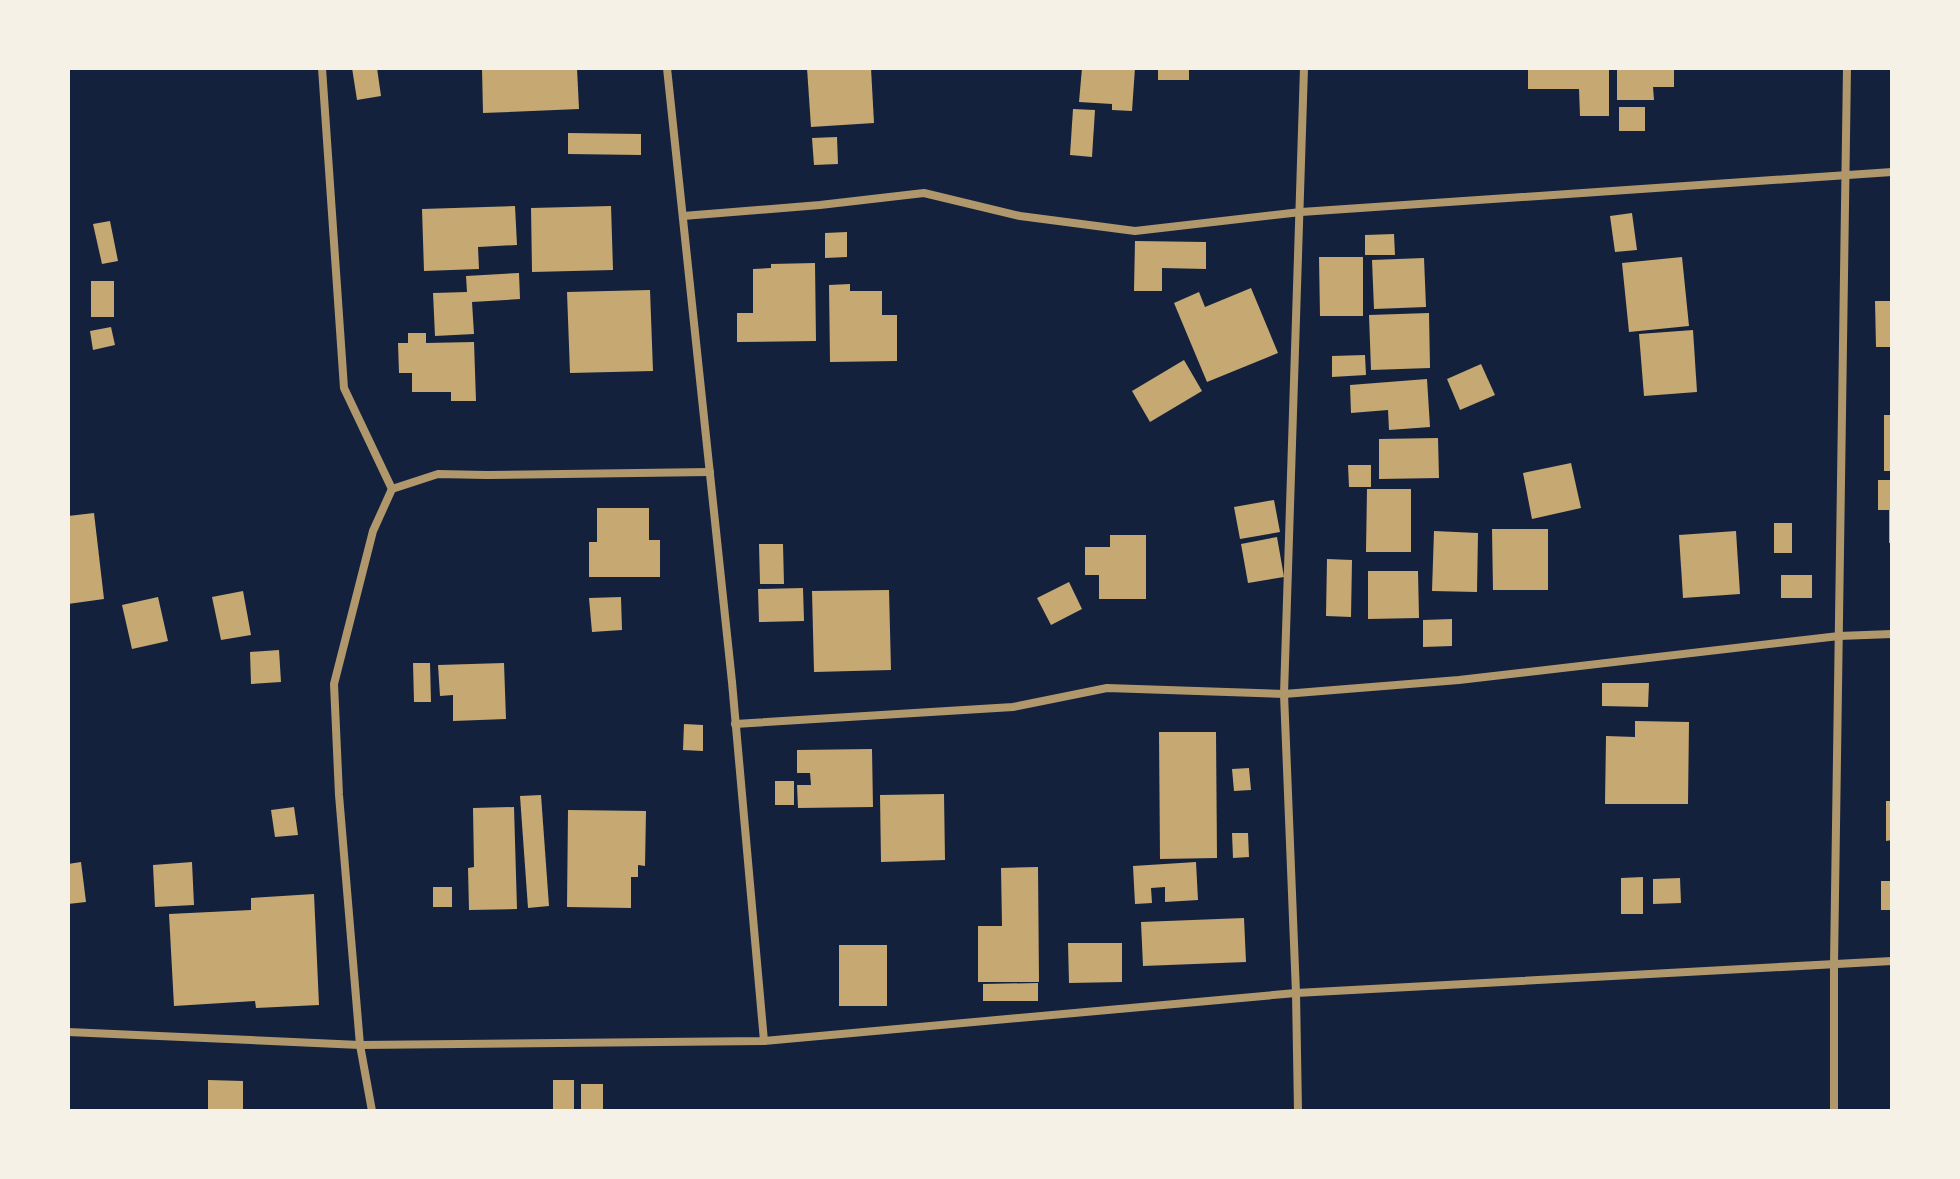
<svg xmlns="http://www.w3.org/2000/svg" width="1960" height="1179" font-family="'Noto Serif',serif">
	<rect width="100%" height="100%" fill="#14213d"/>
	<g fill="#c6a872">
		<path d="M352,68h25l4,28 -24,4z"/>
		<path d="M482,68h95l2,41 -96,4z"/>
		<path d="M807,68h64l3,55 -63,4z"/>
		<path d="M1082,68h53l-3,43 -20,-1v-6l-33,-2z"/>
		<rect x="1158" y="68" width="31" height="12"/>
		<path d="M1528,68h81v48h-29l-1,-27h-51z"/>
		<path d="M1617,68h57v19h-21l1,13h-37z"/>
		<rect x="1619" y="107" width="26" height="24"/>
		<path d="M1073,109l22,1 -3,47 -22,-2z"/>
		<path d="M568,133l73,1v21l-73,-1z"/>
		<path d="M837,137l1,27 -24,1 -2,-27z"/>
		<path d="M515,206l2,39 -39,2 1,22 -55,2 -2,-62z"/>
		<path d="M611,206l2,64 -81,2 -1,-64z"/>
		<path d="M1632,213l5,37 -22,2 -5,-36z"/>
		<path d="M110,221l8,40 -16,3 -9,-40z"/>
		<path d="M847,232v25l-22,1v-25z"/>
		<path d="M1394,234l1,21h-30v-20z"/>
		<path d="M1135,241l71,1v27l-44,-1v23h-28z"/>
		<path d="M1319,257h44v59h-43z"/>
		<path d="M1682,257l7,69 -60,6 -7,-69z"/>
		<path d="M1424,258l2,49 -52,2 -2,-49z"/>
		<path d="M815,263l1,78 -79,1v-29h16v-44l18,-1v-4z"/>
		<path d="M519,273l1,26 -48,3 2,32 -39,2 -2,-43 34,-1 -1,-16z"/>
		<rect x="91" y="281" width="23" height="36"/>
		<path d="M850,284v7h32v24h15v46l-67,1 -1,-77z"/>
		<path d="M1251,288l27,65 -71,29 -33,-79 25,-11 6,15z"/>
		<path d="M650,290l3,81 -83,2 -3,-81z"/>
		<path d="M1875,301h17v46h-16z"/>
		<path d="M1429,313l1,55 -59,2 -2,-55z"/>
		<path d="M111,327l4,18 -22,5 -3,-19z"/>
		<path d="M1693,330l4,62 -53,4 -5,-62z"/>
		<path d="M408,333h18v10l48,-1 2,59h-25v-9h-39v-19h-13l-1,-30h10z"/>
		<path d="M1365,355l1,20 -34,2v-21z"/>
		<path d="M1184,360l18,31 -52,31 -18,-31z"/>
		<path d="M1481,364l14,31 -35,15 -13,-31z"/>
		<path d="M1427,379l3,48 -41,3 -1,-20 -37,3 -1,-28z"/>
		<rect x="1884" y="415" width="8" height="56"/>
		<path d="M1438,438l1,40 -60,1v-40z"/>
		<path d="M1571,463l10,45 -49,11 -9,-46z"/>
		<path d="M1348,465h23v22h-22z"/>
		<path d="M1878,480h14v63h-3v-33h-11z"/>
		<path d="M1367,489h44v63h-45z"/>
		<path d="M1274,500l6,32 -40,7 -6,-32z"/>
		<path d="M597,508h52v32h11v37h-71v-35h8z"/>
		<path d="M94,513l10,86 -36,5v-88z"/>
		<rect x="1774" y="523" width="18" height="30"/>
		<path d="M1492,529h56v61h-55z"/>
		<path d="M1434,531l44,2 -1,59 -45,-1z"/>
		<path d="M1736,531l4,63 -57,4 -4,-63z"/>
		<path d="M1110,535h36v64h-47v-24h-14v-28h25z"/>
		<path d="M1277,537l7,40 -36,6 -7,-39z"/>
		<path d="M759,544h24l1,40h-24z"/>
		<path d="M1327,559l25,1 -1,57 -25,-1z"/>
		<path d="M1368,571h50l1,47 -51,1z"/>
		<rect x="1781" y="575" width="31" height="23"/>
		<path d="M1069,582l13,27 -31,16 -14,-27z"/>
		<path d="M803,588l1,33 -45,1 -1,-33z"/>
		<path d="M889,590l2,80 -77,2 -2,-81z"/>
		<path d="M243,591l8,44 -30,5 -9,-43z"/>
		<path d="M158,597l10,44 -36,8 -10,-44z"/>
		<path d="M621,597l1,33 -30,2 -3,-34z"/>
		<path d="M1452,619v27l-29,1v-27z"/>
		<path d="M279,650l2,32 -30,2 -1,-32z"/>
		<path d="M413,663h17l1,39h-17z"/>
		<path d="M504,663l2,56 -53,2v-26l-13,1 -2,-31z"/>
		<path d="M1602,683h47l-1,24 -46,-1z"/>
		<path d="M1635,721l54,1 -1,82h-83l1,-68 29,1z"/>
		<path d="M684,724l19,1v26l-20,-1z"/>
		<path d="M1159,732h57l1,126 -57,1z"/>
		<path d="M872,749l1,58 -75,1 -1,-23h14l-1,-12h-13v-23z"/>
		<path d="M1249,768l2,22 -17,1 -2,-22z"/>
		<rect x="775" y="781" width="19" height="24"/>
		<path d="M944,794l1,66 -64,2 -1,-67z"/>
		<path d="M541,795l8,111 -21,2 -8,-112z"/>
		<path d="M1886,801h6v39l-6,1z"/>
		<path d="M294,807l4,28 -23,2 -4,-27z"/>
		<path d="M514,807l3,102 -48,1 -1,-42 6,-1 -1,-59z"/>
		<path d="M568,810l78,1 -1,55 -7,-1v12h-7v31l-64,-1z"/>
		<path d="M1232,833h16l1,24 -16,1z"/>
		<path d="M81,862l5,40 -18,2v-40z"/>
		<path d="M192,862l2,43 -39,2 -2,-42z"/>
		<path d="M1196,862l2,38 -33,2v-15l-14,1 1,15 -17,1 -2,-38z"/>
		<path d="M1038,867l1,115h-61v-56h24l-1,-58z"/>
		<path d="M1643,877v37h-22v-36z"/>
		<path d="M1680,878l1,25 -28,1v-25z"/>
		<rect x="1881" y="881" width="11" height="29"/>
		<rect x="433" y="887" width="19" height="20"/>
		<path d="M314,894l5,111 -63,3 -1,-7 -81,5 -5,-92 82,-4v-12z"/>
		<path d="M1244,918l2,44 -103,4 -2,-44z"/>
		<path d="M1068,943h54v39l-53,1z"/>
		<rect x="839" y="945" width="48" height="61"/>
		<path d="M1038,983v18h-55v-17z"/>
		<path d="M208,1080l35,1v30h-35z"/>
		<rect x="553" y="1080" width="21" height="31"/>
		<rect x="581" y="1084" width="22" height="27"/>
	</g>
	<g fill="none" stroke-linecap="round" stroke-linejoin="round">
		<g stroke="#b1986c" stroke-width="8">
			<path d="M322,68l22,320 48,101"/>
			<path d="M667,68l65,614 32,359"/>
			<path d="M683,216l137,-11 104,-12 96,23 115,15 166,-19 591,-40"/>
			<path d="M735,724l278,-17 94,-19 177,6 175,-14 380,-44 53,-2"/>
			<path d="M68,1032l292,13 404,-4 532,-48 596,-32"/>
			<path d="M372,1111l-12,-66 -21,-250 -5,-111 39,-153 19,-42 46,-15 49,1 223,-3"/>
			<path d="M1298,1111l-2,-118 -12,-299 20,-626"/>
			<path d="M1834,1111v-147l13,-896"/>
		</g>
	</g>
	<rect width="1960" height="1179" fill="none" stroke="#f6f1e7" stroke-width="140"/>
</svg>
